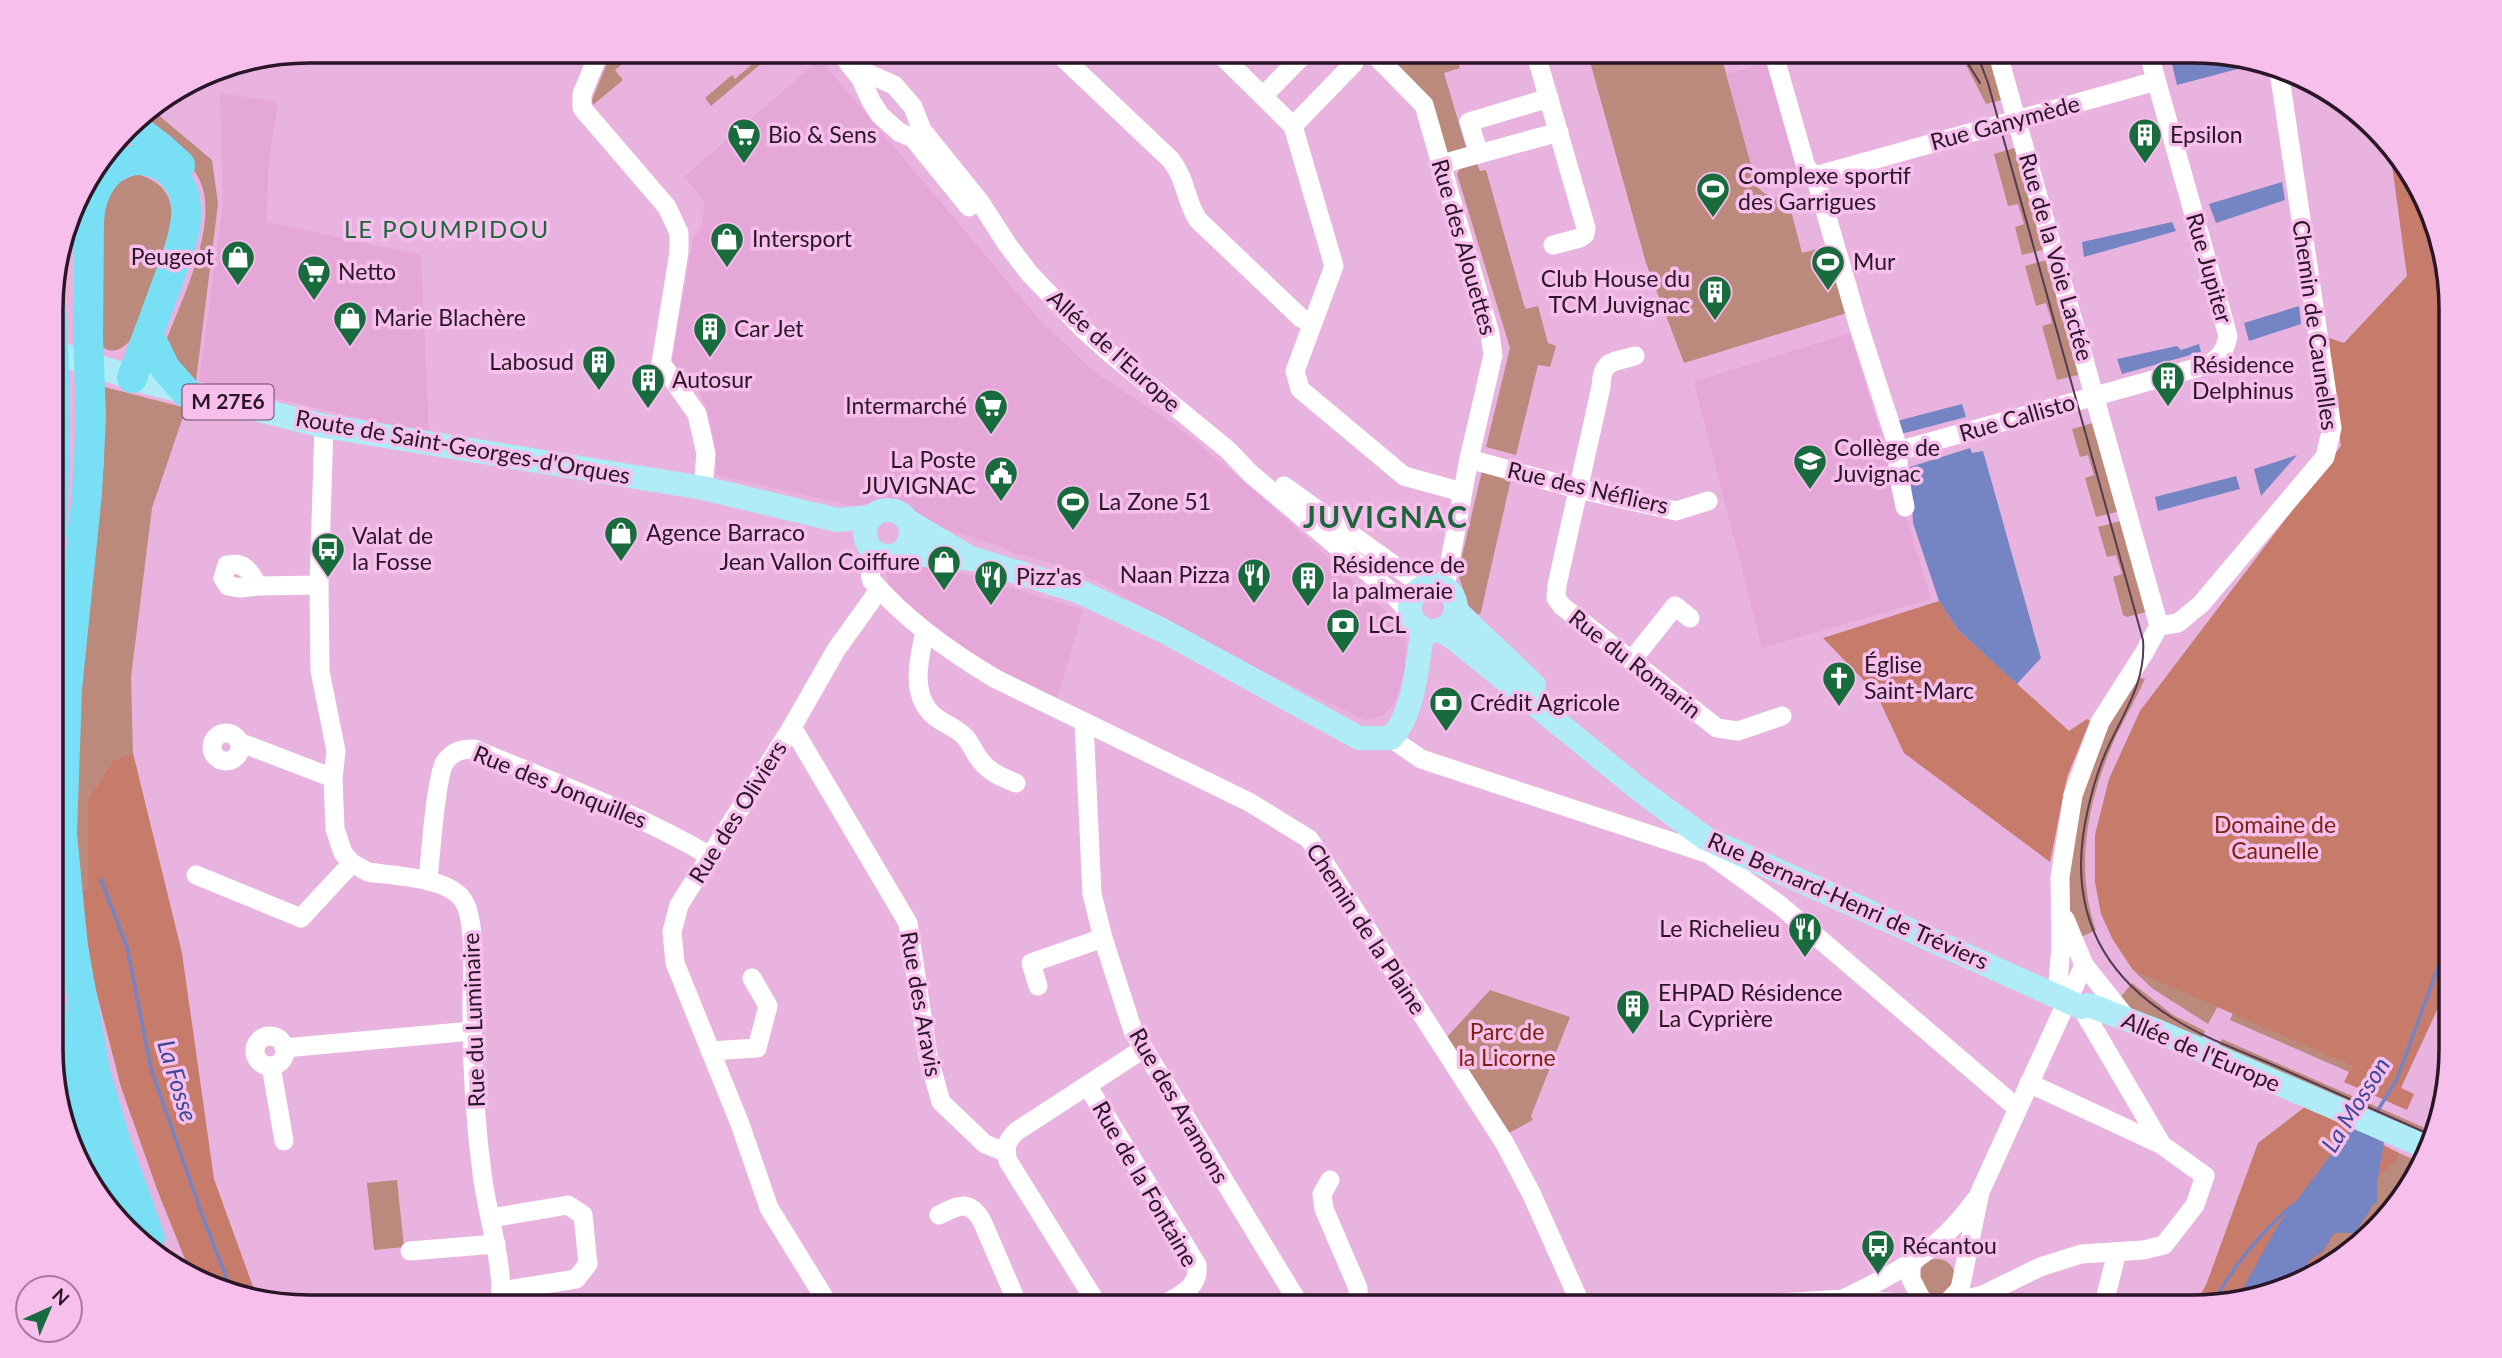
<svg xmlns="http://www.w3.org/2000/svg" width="2502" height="1358" font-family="Lato,sans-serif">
	<rect width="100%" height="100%" fill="#e9b3df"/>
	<g fill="#e4a7d8">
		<path d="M820,59l220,261 53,51 89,59 81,68 132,121 7,11 3,12v29l-10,31 -12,14 -18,4 -121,-58 -144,-79 -35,-15 -42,-13h-6l-14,-8 -74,-23 -31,-24h-21l-17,6 -10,-1 -133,-30 -3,-37 -8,-31 -6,-12 -28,-34 21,-122 8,-11 4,-26 -21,-25z"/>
		<path d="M1767,62l31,113 -41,12 -30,-113z"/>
		<path d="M220,93l58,9 -10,67 -1,53 154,33 8,179 -230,-53 24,-176z"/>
		<path d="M1850,333l81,266 -169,49 -68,-266z"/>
		<path d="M924,564l50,12 109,34 -26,89 -81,-41 -49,-35 -37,-35 -5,-22z"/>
	</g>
	<g fill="#bc897d">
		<path d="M612,51h26l-23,19 8,10 -30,25 -1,-5z"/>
		<path d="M1419,51h35l6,17 -16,5 22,74 -19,6 -52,-87 12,-12z"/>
		<path d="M1587,51h133l37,136 7,6 25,10 13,50 27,-7 18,67 -163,50 -38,-100z"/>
		<path d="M1977,51h14l14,48 -19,5 -20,-39z"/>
		<path d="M764,54l4,4 -57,48 -6,-8 27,-23 3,4z"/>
		<path d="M150,108l62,52 6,44 -22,177 -12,-7 -18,-33c16,-42 56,-122 32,-164 -10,-20 -43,-45 -59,-62z"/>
		<path d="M2018,147l29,102 -25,6 -7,-28 9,-3 -6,-20 -10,2 -14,-52z"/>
		<path d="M1476,162l4,9 6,-1 38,135 2,4 12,-3 10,37 8,3 -6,21 -12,-2 -22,90 -30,-8 24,-99 -53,-174 4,-8z"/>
		<path d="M137,174c26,8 35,21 36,48l-41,116c-7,10 -20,18 -31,8v-146l13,-16z"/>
		<path d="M2051,259l31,115 -25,6 -15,-54 10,-3 -6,-20 -10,3 -11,-40z"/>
		<path d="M101,386l85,22 -34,100 -21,169 2,76 -20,7 -25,39v92l-8,-1 -7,-68 10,-157 21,-202z"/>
		<path d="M2096,422l25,89 -25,6 -11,-39 9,-3 -6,-20 -8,2 -8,-28z"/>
		<path d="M1482,471l29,8 -30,133 -3,3 -10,-10 -10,-32z"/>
		<path d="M2124,520l26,91 -23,6 -4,-2 -10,-38 9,-3 -6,-19 -9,2 -9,-30z"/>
		<path d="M2137,677l8,2c-8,18 -18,35 -27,53 -29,62 -45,133 -22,198l-19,9 -7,-28 -3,-31 17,-93 22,-58z"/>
		<path d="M2133,970l84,33 135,63 -3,6 -119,-52 3,-7 -15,-7 -10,18 -55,-35z"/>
		<path d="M2132,983l41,32 32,16 -5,11 -69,-34 -12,-9z"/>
		<path d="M1490,990l80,27 -39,99 2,4 -28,15 -58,-98z"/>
		<path d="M2222,1039l210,92 -2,7 -211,-92z"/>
		<path d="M2399,1153l25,11 -37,55 -51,45 -24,11 42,-76z"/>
		<path d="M397,1180l7,67 -30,3 -7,-67z"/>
		<circle cx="1937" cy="1277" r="18"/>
	</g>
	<g fill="#c67b6b">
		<path d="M2390,150l17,15 42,111 2,691 -7,28 -43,93 13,6 -7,16 -63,-28 8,-16 -219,-96 -20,-30 -12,-26 -6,-32v-47l14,-56 31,-68 201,-265 -15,-109 18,6 63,-67z"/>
		<path d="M1939,601l19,29 111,101 18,-12 3,2 -23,56 -17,85 -146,-109 -28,-60 -53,-55z"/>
		<path d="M133,753l49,200 32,226 42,116 -63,-16 -35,-87 -37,-105 -29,-112 -12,-85h8v-91l25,-39z"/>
		<path d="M2306,1106l93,47 -2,6 -43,40 -42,76 -37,19 -66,13h-16l13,-22 52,-142z"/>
	</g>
	<g fill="#7584c3">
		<path d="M2207,54l46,11 -76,20 -5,-21z"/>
		<path d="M2282,182l3,18 -69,23 -7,-19z"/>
		<path d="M2172,222l4,9 -92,26 -2,-15z"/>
		<path d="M2299,306l2,18 -52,17 -5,-18z"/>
		<path d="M2199,344l2,8 -79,22 -5,-15 60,-13 4,4z"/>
		<path d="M1962,404l4,13 -65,17 -4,-13z"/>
		<path d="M1970,448l2,5 11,-2 58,207 -24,26 -59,-54 -19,-29 -26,-78 -3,-56z"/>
		<path d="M2297,455l-36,41 -7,-27z"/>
		<path d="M2236,476l4,13 -82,22 -3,-14z"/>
		<path d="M2352,1127l32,15 -7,40v21l-4,1c-4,10 -12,17 -17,29h-22l-11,18 -13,9 -14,24 -21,10 -39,7 42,-76z"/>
	</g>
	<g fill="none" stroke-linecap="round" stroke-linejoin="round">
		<g stroke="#7584c3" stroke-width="3.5">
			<path d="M101,880l26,67 24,122 54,154 26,66"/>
			<path d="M2375,1115l22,-36 44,-120 10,-79"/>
			<path d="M2212,1306c19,-38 49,-74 81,-101"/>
		</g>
		<g stroke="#fff" stroke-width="19">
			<path d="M600,51l-18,43v14l85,99 12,26v19l-18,111 36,51 9,40 -3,34"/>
			<path d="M839,51l22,28 10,22 9,14 19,17 14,6 56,69"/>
			<path d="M1056,51l115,109c16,21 14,40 27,60l103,98 11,5"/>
			<path d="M1217,51l76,75 41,140 -39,105 5,18 104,87 58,16"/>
			<path d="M1371,51l53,54 66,229 3,21 -24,104 -24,129"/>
			<path d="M1535,51l51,177 -1,6 -5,4 -27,7"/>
			<path d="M1773,51l33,116 9,9 44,151 39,121v24l7,35"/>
			<path d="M1997,51l162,575"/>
			<path d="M853,67l41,18 19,22 9,23 58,72 27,42 22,29 54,56 29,26 116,95 23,24 139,117 21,23"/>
			<path d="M1264,95l43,-44"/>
			<path d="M1293,126l61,-63 1,-7"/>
			<path d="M1479,154l-10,-32 80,-24"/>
			<path d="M1442,164l117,-32"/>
			<path d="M1815,176l341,-95"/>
			<path d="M1635,356c-23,7 -33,3 -34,31l-44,198 -1,13 6,8 155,122 21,3 44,-15"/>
			<path d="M324,426l-5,159 1,86 16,80 -3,27 2,51 8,24 9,10 16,9c26,4 80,5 95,28 15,23 8,87 9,116 0,51 4,114 11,165 7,45 20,80 18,126"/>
			<path d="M1898,448l7,1 302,-84c13,-7 18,-14 21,-29l-80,-285"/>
			<path d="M1469,459l109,30 98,22 32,-10"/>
			<path d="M1284,486l132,95 14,4"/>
			<path d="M876,553c-5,9 -8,17 -4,28 35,40 78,71 124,98l253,123 60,37 195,303 28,53 50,112"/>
			<path d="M258,586l-17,2 -13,-2 -5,-8 4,-13c18,-4 23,7 31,21l61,-1"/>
			<path d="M2159,626l19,-3 23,-19 124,-147 7,-29 -53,-357"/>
			<path d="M925,632c-6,26 -15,62 8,83 10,9 23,12 32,22 6,6 9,16 15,23 10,13 22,17 36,23"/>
			<path d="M1632,660l43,-54 15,12"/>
			<path d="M1084,722l8,172 11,44 30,93 168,276"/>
			<path d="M792,727l116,196 20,133 13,46 44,42 20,8"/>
			<circle cx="226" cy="747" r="14"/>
			<path d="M1391,738l30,21 288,95 72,52 236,202"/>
			<path d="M239,742l94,36"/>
			<path d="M196,875l105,43 51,-55"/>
			<path d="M428,881c2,-21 8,-106 17,-119 8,-11 17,-13 29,-13 79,33 161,63 236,107"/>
			<path d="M2065,919l19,46 44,55"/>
			<path d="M2058,983l3,-38 -1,-68 13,-82 27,-73 44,-69 15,-27"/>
			<path d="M1038,986l-7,-23 72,-25"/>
			<path d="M2073,989l11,-24"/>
			<path d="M2081,1007l81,138"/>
			<circle cx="270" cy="1051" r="15"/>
			<path d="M284,1048l188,-17"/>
			<path d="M710,1051l47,-3 11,-42 -16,-28"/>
			<path d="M271,1066l13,75"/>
			<path d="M1087,1085l110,180c3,24 -20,31 -37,42"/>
			<path d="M1330,1180l-8,14 2,15 34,79v9l-7,10"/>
			<path d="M939,1215c20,-10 30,-16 43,6l37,86"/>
			<path d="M491,1218l77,-13 15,10 5,49 -12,15 -75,12"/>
			<path d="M410,1251l86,-7"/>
			<path d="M1911,1264v15l14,27"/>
			<path d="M1843,1299c57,-28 95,-47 133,-100"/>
			<path d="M1946,1305l37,-10 57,-28 41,-13 62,-4 21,-5 31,-40 10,-29 -43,-31 -133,-62"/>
			<path d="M830,1307l-61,-99 -29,-84 -65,-161 -3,-31 7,-27 113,-178 44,-77 43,-60"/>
			<path d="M1099,1307l-91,-146c-4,-13 -1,-21 9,-30l126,-82"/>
			<path d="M1711,1307l132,-8 101,7 16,-17 20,-97 87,-191"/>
			<path d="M2103,1307l14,-55"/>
		</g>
		<g stroke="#afecf8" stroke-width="24">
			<path d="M51,351l91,30 182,45 379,62 134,32 34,-3"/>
			<circle cx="888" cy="533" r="23"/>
			<path d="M908,521l57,34"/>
			<path d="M901,553l73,6 104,32 84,39 197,108h32c24,-25 26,-75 32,-109"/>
			<circle cx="1433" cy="608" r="23"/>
			<path d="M1456,611l78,74"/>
			<path d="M1441,630l15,10 184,150 65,48 362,163 14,6 8,-2 68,26 271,117"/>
		</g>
		<g stroke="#79dff4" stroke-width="30">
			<path d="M131,125l29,22 20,18"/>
			<path d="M51,304c5,76 4,152 1,229"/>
			<path d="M155,347l10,21 22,25"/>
			<path d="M132,378l46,-124c4,-16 10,-32 8,-48 -3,-44 -56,-63 -83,-27 -10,13 -13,26 -14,41l-1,118 3,79 -4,76 -20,196 -5,145 11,113 23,128 20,68 34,95"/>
			<path d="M53,1011l24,95 41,107"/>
		</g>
		<g stroke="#553a50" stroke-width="2">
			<path d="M1960,51l20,32"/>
			<path d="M1976,51l12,32 155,557c3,40 -17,69 -33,103 -10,21 -17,43 -22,66 -21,89 5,159 83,208 31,20 67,33 100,47 54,24 107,48 160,71"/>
		</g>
	</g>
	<defs>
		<g id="supermarket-pin" transform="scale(1.75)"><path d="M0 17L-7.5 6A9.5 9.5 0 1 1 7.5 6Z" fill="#186b3c" stroke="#f7bfec"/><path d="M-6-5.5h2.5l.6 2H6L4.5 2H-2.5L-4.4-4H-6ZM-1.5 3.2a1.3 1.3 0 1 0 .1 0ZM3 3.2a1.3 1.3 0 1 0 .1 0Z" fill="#fff"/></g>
		<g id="building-pin" transform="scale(1.75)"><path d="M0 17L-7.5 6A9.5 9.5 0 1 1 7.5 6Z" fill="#186b3c" stroke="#f7bfec"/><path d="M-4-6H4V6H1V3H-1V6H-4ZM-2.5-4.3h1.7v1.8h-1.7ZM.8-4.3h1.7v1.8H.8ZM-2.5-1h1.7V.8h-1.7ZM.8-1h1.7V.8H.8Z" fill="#fff"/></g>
		<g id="stadium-pin" transform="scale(1.75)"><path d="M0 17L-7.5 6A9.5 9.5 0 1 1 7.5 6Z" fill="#186b3c" stroke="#f7bfec"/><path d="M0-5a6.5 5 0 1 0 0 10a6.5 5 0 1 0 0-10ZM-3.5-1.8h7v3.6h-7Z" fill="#fff"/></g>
		<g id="shop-pin" transform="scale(1.75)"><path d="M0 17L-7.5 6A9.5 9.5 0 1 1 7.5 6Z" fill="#186b3c" stroke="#f7bfec"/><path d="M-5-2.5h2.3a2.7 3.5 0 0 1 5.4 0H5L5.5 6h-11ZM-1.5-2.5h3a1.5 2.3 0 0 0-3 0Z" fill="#fff"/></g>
		<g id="school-pin" transform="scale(1.75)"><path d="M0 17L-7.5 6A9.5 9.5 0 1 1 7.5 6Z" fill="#186b3c" stroke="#f7bfec"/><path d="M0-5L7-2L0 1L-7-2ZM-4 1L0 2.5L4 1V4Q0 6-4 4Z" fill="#fff"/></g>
		<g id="civic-pin" transform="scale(1.75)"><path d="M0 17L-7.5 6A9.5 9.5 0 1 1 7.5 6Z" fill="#186b3c" stroke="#f7bfec"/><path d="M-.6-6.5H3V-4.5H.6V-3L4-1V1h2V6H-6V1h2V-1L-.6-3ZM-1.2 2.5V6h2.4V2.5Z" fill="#fff"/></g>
		<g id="bus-pin" transform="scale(1.75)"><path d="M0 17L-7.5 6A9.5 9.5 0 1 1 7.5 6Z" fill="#186b3c" stroke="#f7bfec"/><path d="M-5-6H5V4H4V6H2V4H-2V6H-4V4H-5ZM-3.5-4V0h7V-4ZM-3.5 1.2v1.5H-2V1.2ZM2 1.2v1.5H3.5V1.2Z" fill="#fff"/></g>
		<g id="restaurant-pin" transform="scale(1.75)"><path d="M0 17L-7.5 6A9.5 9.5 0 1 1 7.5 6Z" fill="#186b3c" stroke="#f7bfec"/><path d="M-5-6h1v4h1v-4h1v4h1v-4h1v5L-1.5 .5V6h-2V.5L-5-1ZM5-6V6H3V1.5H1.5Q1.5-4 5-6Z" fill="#fff"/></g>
		<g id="bank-pin" transform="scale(1.75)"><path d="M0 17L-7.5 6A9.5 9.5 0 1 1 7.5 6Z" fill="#186b3c" stroke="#f7bfec"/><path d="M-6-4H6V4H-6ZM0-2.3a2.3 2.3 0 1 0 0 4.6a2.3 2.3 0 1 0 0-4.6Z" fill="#fff"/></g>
		<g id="church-pin" transform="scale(1.75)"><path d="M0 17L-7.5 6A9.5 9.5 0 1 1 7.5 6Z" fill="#186b3c" stroke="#f7bfec"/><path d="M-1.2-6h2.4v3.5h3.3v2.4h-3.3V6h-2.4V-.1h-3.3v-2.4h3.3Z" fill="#fff"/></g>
	</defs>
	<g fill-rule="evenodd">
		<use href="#supermarket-pin" x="744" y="135"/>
		<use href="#building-pin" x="2145" y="135"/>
		<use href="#stadium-pin" x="1713" y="189"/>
		<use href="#shop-pin" x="727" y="239"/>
		<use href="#shop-pin" x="238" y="257"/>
		<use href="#stadium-pin" x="1828" y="262"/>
		<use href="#supermarket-pin" x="314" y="272"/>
		<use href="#building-pin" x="1715" y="292"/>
		<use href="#shop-pin" x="350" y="318"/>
		<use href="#building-pin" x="710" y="329"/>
		<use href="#building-pin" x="599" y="362"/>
		<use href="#building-pin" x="2168" y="378"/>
		<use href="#building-pin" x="648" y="380"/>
		<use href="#supermarket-pin" x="991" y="406"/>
		<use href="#school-pin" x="1810" y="461"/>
		<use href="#civic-pin" x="1001" y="473"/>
		<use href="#stadium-pin" x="1073" y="502"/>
		<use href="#shop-pin" x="621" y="533"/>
		<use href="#bus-pin" x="328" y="549"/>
		<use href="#shop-pin" x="944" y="562"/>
		<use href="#restaurant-pin" x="1254" y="575"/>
		<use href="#restaurant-pin" x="991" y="577"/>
		<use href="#building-pin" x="1308" y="578"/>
		<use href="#bank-pin" x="1343" y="625"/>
		<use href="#church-pin" x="1839" y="678"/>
		<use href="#bank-pin" x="1446" y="703"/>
		<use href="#restaurant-pin" x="1805" y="929"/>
		<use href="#building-pin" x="1633" y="1006"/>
		<use href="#bus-pin" x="1878" y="1246"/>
	</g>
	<g text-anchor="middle" stroke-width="7" stroke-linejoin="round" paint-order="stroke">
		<rect fill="#f7bfec" stroke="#684961" stroke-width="2" x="182.5" y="384.5" width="91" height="35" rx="5"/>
		<g font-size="21" font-weight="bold" fill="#2a1626">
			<text x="228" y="409">M 27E6</text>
		</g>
		<g font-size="23" fill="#2a1626" stroke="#f7bfec">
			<text transform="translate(2005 123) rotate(-15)" y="8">Rue Ganymède</text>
			<text transform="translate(1464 247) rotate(74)" y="8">Rue des Alouettes</text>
			<text transform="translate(2056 257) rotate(74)" y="8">Rue de la Voie Lactée</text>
			<text transform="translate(2209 268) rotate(74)" y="8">Rue Jupiter</text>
			<text transform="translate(2315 325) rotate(82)" y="8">Chemin de Caunelles</text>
			<text transform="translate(1114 351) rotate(42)" y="8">Allée de l'Europe</text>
			<text transform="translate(2017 418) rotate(-16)" y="8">Rue Callisto</text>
			<text transform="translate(463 447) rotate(10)" y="8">Route de Saint-Georges-d'Orques</text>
			<text transform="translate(1588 488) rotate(13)" y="8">Rue des Néfliers</text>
			<text transform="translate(1635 664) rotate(38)" y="8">Rue du Romarin</text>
			<text transform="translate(560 787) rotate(22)" y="8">Rue des Jonquilles</text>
			<text transform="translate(738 812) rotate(-58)" y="8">Rue des Oliviers</text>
			<text transform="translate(1848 901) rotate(24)" y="8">Rue Bernard-Henri de Tréviers</text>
			<text transform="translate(1366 929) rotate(57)" y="8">Chemin de la Plaine</text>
			<text transform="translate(921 1004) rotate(80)" y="8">Rue des Aravis</text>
			<text transform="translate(474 1020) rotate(-92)" y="8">Rue du Luminaire</text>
			<text transform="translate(2201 1052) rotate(23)" y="8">Allée de l'Europe</text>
			<text transform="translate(1179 1106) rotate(60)" y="8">Rue des Aramons</text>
			<text transform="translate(1145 1184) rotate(60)" y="8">Rue de la Fontaine</text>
		</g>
		<g font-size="23" fill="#2a1626" stroke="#f7bfec" text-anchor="start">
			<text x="768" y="143">Bio &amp; Sens</text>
			<text x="2170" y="143">Epsilon</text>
			<text x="1738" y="184">Complexe sportif<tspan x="1738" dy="26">des Garrigues</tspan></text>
			<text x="752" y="247">Intersport</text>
			<text x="214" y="265" text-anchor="end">Peugeot</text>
			<text x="1853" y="270">Mur</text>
			<text x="338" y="280">Netto</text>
			<text x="1690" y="287" text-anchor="end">Club House du<tspan x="1690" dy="26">TCM Juvignac</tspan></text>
			<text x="374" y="326">Marie Blachère</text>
			<text x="734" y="337">Car Jet</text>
			<text x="574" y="370" text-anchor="end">Labosud</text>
			<text x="2192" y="373">Résidence<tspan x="2192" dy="26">Delphinus</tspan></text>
			<text x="672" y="388">Autosur</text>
			<text x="967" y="414" text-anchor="end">Intermarché</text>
			<text x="1834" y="456">Collège de<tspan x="1834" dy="26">Juvignac</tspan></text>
			<text x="976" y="468" text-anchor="end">La Poste<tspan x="976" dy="26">JUVIGNAC</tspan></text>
			<text x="1098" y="510">La Zone 51</text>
			<text x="646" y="541">Agence Barraco</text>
			<text x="352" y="544">Valat de<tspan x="352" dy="26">la Fosse</tspan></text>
			<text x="920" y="570" text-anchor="end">Jean Vallon Coiffure</text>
			<text x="1332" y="573">Résidence de<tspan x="1332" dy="26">la palmeraie</tspan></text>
			<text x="1230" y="583" text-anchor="end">Naan Pizza</text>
			<text x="1016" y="585">Pizz'as</text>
			<text x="1368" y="633">LCL</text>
			<text x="1864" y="673">Église<tspan x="1864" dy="26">Saint-Marc</tspan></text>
			<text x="1470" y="711">Crédit Agricole</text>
			<text x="1780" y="937" text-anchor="end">Le Richelieu</text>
			<text x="1658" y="1001">EHPAD Résidence<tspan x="1658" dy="26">La Cyprière</tspan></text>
			<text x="1902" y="1254">Récantou</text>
		</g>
		<g font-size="23" fill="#7d2311" stroke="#f7bfec">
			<text x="2275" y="833">Domaine de<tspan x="2275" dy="26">Caunelle</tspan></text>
			<text x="1507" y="1040">Parc de<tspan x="1507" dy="26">la Licorne</tspan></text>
		</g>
		<g font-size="24" letter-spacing="2" fill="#1d663b" stroke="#f7bfec">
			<text x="447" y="238">LE POUMPIDOU</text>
		</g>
		<g font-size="24" font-style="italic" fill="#3c4895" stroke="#f7bfec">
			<text transform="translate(177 1081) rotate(73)" y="8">La Fosse</text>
			<text transform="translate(2356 1105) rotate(-58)" y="8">La Mosson</text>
		</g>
		<g font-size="30" font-weight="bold" letter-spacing="2" fill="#1d663b" stroke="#f7bfec">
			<text x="1386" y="528">JUVIGNAC</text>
		</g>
	</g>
	<path d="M0 0H2502V1358H0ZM309 63H2193A246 246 0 0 1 2439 309V1049A246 246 0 0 1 2193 1295H309A246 246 0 0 1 63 1049V309A246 246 0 0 1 309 63Z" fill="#f7bfec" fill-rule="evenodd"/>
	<path fill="none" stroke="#2a1626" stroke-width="3.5" d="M309 63H2193A246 246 0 0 1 2439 309V1049A246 246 0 0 1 2193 1295H309A246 246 0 0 1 63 1049V309A246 246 0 0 1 309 63Z"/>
	<g transform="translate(49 1309) rotate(44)"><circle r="33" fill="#f7bfec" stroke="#a57b9d" stroke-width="2"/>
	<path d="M0-5L12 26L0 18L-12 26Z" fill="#186b3c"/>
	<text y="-10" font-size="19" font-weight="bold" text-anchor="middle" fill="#2a1626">N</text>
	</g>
</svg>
